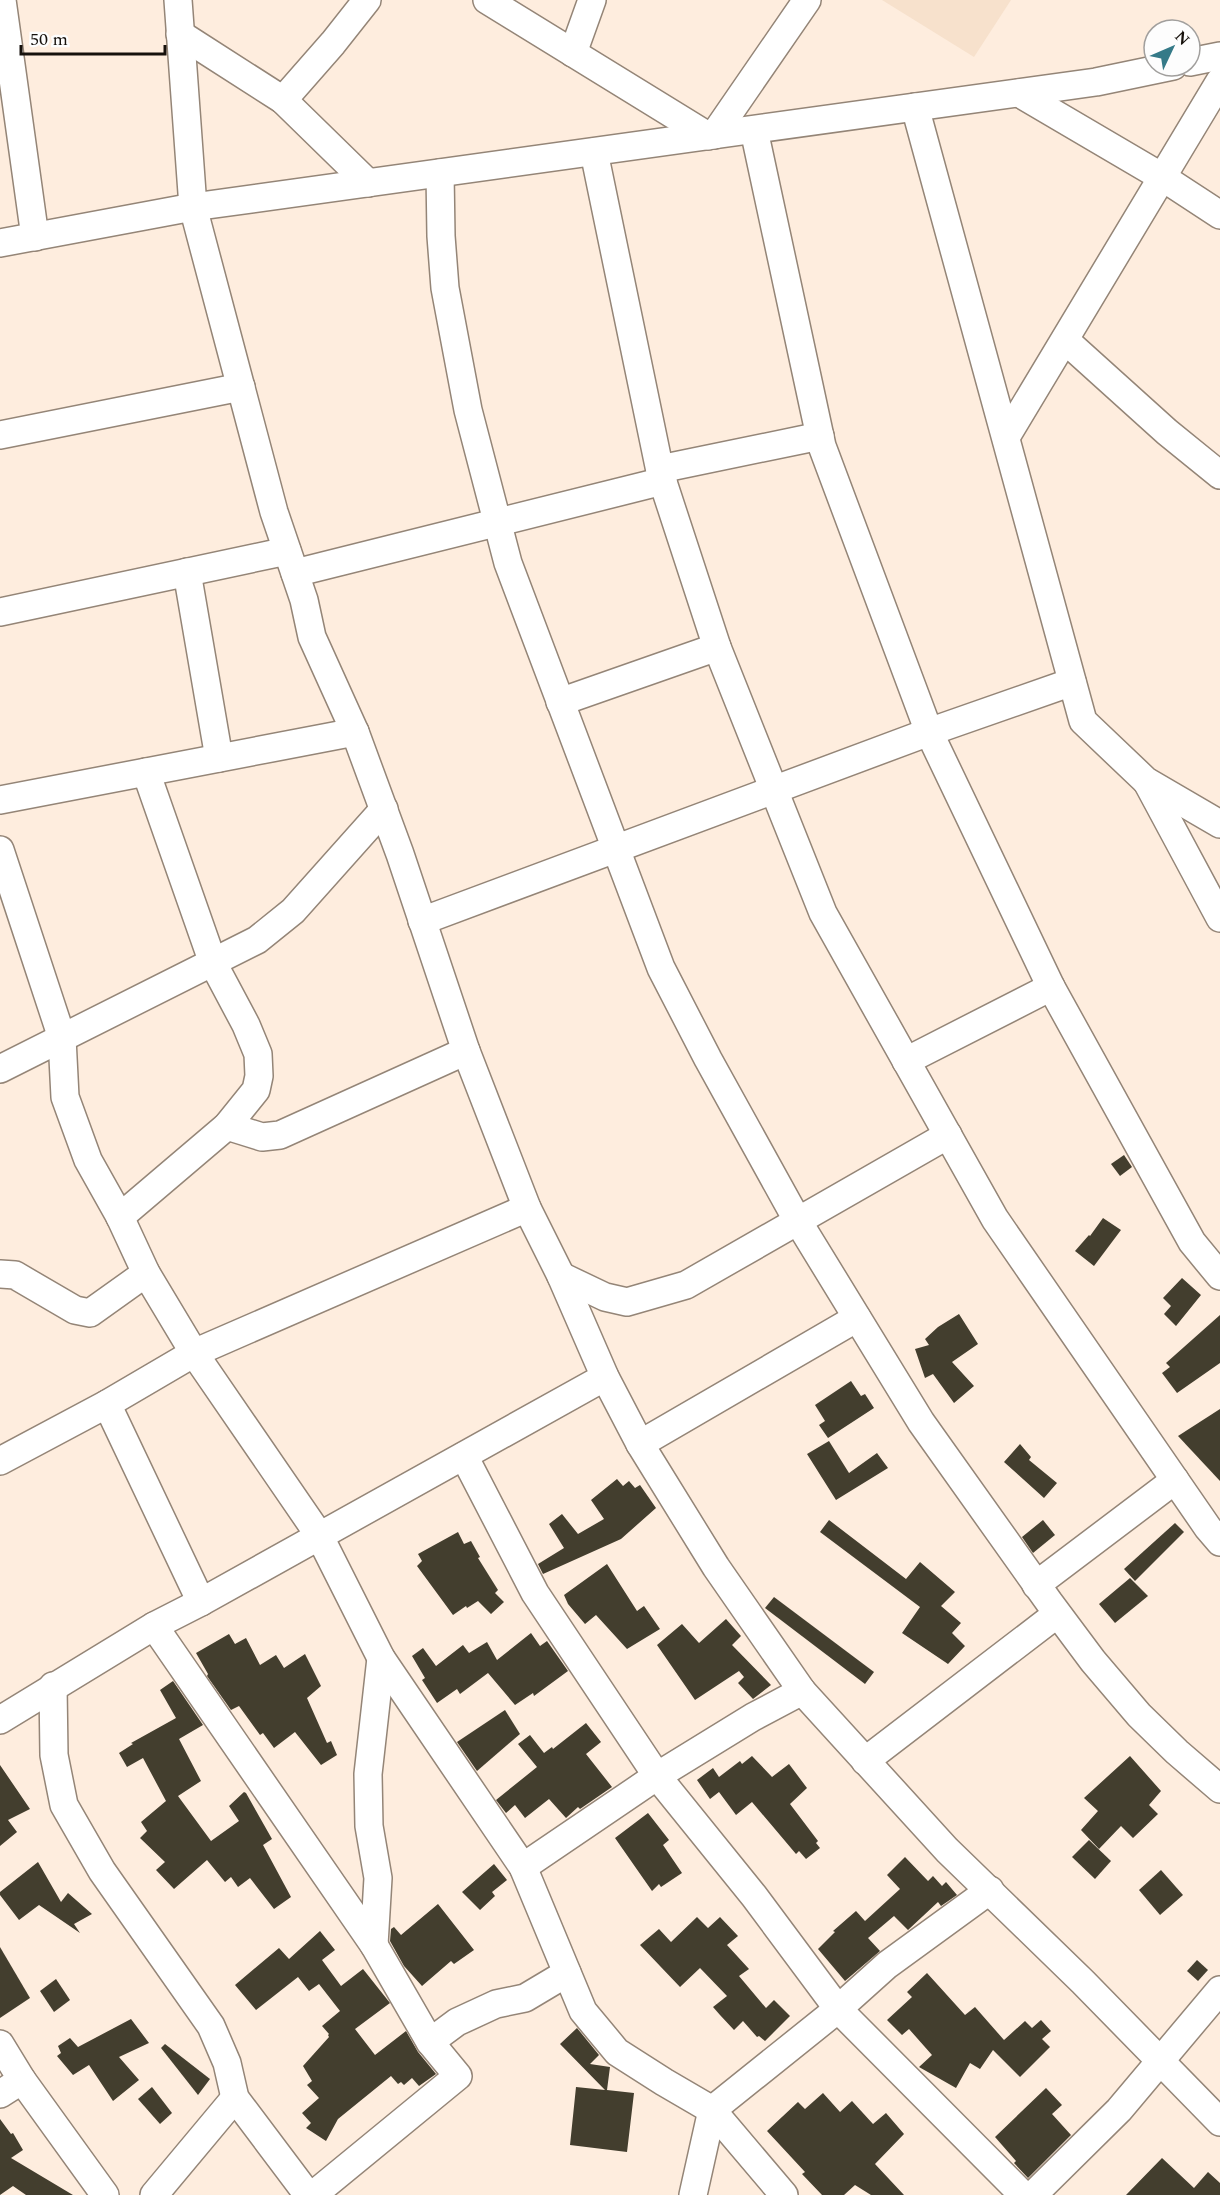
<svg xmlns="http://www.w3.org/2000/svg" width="1220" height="2195" font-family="Spectral,serif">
	<rect width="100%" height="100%" fill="#feedde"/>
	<path fill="#f7e1cc" d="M882,0h129l-37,57z"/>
	<g fill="#433e2e">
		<path d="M1124,1155l8,12 -12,9 -9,-12z"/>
		<path d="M1103,1218l18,12 -27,36 -19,-15 14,-16 1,1z"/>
		<path d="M1182,1278l19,17 -25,31 -12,-12 7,-8 -8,-8z"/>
		<path d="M959,1314l19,30 -26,18 22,24 -20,17 -21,-29 -8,4 -10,-29 14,-4 -4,-6 13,-12z"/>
		<path d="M1220,1315v48l-43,30 -15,-20 8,-6 -4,-4z"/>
		<path d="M851,1381l10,15 4,-2 9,14 -46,30 -9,-13 6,-4 -10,-16z"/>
		<path d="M1220,1409v72l-42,-45z"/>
		<path d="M829,1441l20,32 28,-20 11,15 -52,32 -29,-46z"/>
		<path d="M1020,1444l11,13 -2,3 28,23 -13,15 -40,-36z"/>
		<path d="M617,1479l6,7 6,-5 6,7 5,-3 16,23 -35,31 -78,35 -5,-10 26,-16 -15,-24 13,-10 16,20 26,-15 -13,-19z"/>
		<path d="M829,1520l77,59 14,-17 35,30 -14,14 20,17 -9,10 13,13 -17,18 -46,-31 18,-26 -100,-75z"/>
		<path d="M1043,1520l12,15 -22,18 -11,-16z"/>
		<path d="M1175,1523l9,9 -49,49 -11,-12z"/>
		<path d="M458,1532l6,12 7,-3 9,16 -2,1 20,32 -3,3 9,9 -13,12 -13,-13 -11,7 -1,-2 -13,9 -36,-49 5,-5 -4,-7z"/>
		<path d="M607,1564l30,47 7,-5 16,23 -33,20 -31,-34 -11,9 -17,-20 -4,-9z"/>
		<path d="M1130,1578l18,18 -33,27 -16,-19z"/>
		<path d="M774,1597l100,75 -9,12 -100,-76z"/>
		<path d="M726,1619l15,17 -9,9 39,40 -18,14 -15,-16 6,-6 -5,-6 -44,29 -38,-55 25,-21 17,19z"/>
		<path d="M531,1633l9,13 7,-5 21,30 -34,25 -1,-3 -18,12 -27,-32 -28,21 -3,-5 -20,14 -15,-23 3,-2 -13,-22 11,-8 13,18 27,-21 6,8 18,-11 10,18z"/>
		<path d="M229,1634l6,10 11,-6 14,27 16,-10 8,13 21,-14 16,32 -14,12 20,45 4,-2 6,14 -16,10 -26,-33 -21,16 -11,-15 -3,2 -21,-29 -8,4 -24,-34 1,-2 -12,-21z"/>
		<path d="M173,1681l30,44 -24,14 22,42 -23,15 33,45 28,-20 -10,-15 15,-14 2,1 26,46 -9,6 28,52 -17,12 -24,-31 -12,9 -7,-10 -6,5 -18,-22 -33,29 -18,-19 9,-8 -25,-24 7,-7 -6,-9 25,-21 -23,-43 -16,9 -8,-14 14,-9 -2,-1 45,-25 -16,-28z"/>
		<path d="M505,1710l15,24 -43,37 -20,-29z"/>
		<path d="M586,1723l15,19 -15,12 26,33 -32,22 -2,-2 -12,11 -17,-19 -24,19 -10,-13 -9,8 -10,-13 41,-33 -19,-23 12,-9 14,18 8,-6 1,2z"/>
		<path d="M752,1756l20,21 17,-13 18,24 -17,16 28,37 -2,2 4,5 -14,11 -7,-8 -3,3 -44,-52 -16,13 -17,-23 -9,7 -13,-19 16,-12 6,9 21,-16 2,3z"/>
		<path d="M1130,1756l31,35 -12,14 9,9 -25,24 -12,-12 -22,23 -18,-19 17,-19 -14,-13z"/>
		<path d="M0,1765l30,44 -22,11 9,12 -17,14z"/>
		<path d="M648,1813l21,27 -6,5 19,28 -21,14 -2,-3 -7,7 -37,-53z"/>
		<path d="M1089,1840l22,21 -16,18 -23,-22z"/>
		<path d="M905,1857l23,24 5,-5 9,10 4,-4 11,13 -16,11 -3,-4 -30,28 -14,-14 -26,22 12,13 -35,30 -27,-32 17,-17 -2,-1 23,-20 9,10 35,-32 -13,-14z"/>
		<path d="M38,1862l23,40 7,-9 24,21 -18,10 6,9 -41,-28 -20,15 -19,-25v-3z"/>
		<path d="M494,1864l13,16 -15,12 3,4 -15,14 -18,-18z"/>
		<path d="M1161,1870l22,25 -23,20 -21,-25z"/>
		<path d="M438,1904l36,46 -20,14 -3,-3 -29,25 -18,-20 -14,-25 1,-12 3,-2 7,8z"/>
		<path d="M697,1917l11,11 12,-11 18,19 -11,9 22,24 -10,7 27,32 8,-8 16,16 -25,25 -6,-5 -2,1 -14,-16 -9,9 -14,-15 -7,-8 14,-11 -27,-28 -20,19 -40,-42 19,-16 12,13z"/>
		<path d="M320,1931l15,19 -13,10 19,26 22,-17 27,34 -35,26 20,26 31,-24 12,21 18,22 -17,12 -7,-8 -8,7 -3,-3 -3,2 -7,-8 -53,43 -12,22 -20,-13 5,-5 -9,-10 17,-15 -12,-13 5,-4 -9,-15 26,-29 -1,-2 1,-1 -7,-8 18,-15 -21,-27 -10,7 -11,-14 -42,33 -21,-25 44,-37 10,11z"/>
		<path d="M0,1947l30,51 -30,20z"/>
		<path d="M1197,1960l11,10 -10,11 -11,-10z"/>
		<path d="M927,1973l38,42 10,-8 29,33 21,-19 7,7 9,-8 10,11 -9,8 8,8 -30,30 -27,-27 -13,19 -10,-6 -14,25 -37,-21 13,-12 -23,-26 -7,6 -15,-15 25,-23 -5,-5z"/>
		<path d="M56,1979l14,21 -16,12 -14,-21z"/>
		<path d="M131,2019l18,24 -30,14 20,23 -26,21 -24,-36 -16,10 -16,-19 4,-3 -3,-7 12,-8 8,9z"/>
		<path d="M577,2028l22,27 -9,9 20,3 -3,23 27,3 -7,59 -57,-7 6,-58 29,3 -45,-46z"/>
		<path d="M165,2044l45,35 -12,16 -37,-47z"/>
		<path d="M152,2087l20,26 -12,11 -22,-25z"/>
		<path d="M1046,2088l16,17 -10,9 19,21 -43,43 -14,-15 2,-2 -21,-24z"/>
		<path d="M823,2093l17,19 12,-11 21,23 13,-11 18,21 -29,30 29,31h-33l-16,-10 -11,10h-22l-20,-21 3,-2 -38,-41 31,-29 7,7z"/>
		<path d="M0,2119l11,15 2,-1 10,17 -12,8 62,37h-47l-13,-9 -13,9z"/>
		<path d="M1162,2158l32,30 14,-16 12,11v12h-94z"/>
	</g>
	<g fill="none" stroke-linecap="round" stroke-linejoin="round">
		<g stroke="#948577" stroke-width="30">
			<g id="minor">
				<path d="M2,0l33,237"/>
				<path d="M178,0l15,207 81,305 30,88 8,37 43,95 45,122 66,197 61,157 34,68 44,101 35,67 76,123 86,124 145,159 136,132 137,140"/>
				<path d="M487,0l221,136"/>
				<path d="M180,34l103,66 85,83"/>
				<path d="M573,53l19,-53"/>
				<path d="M1190,62l30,-6"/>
				<path d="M1019,93l143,84 58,38"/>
				<path d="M283,100l50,-57 34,-43"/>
				<path d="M915,107l168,614 63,60 74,43"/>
				<path d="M754,130l68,316 107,286 122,255 141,255 28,34"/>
				<path d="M714,135l93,-135"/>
				<path d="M594,152l67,324 56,171 106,266 172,306 213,309 12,14"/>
				<path d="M440,173l1,63 4,52 23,122 40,153 153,405 47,91 88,159 125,204 128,180 44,59 46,54 38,37 43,37"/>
				<path d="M0,243l193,-36 903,-125 77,-16"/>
				<path d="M1065,340l102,92 53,43"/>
				<path d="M0,435l241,-48"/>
				<path d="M1006,437l214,-356"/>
				<path d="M660,469l160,-33"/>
				<path d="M187,572l32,186"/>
				<path d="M295,573l368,-92"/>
				<path d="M0,612l287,-61"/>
				<path d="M560,702l157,-55"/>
				<path d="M1147,782l73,136"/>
				<path d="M0,800l355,-68"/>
				<path d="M0,850l62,188 3,59 23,63 32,57 26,56 48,80 125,182 62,123 142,209 60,144 34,41 47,30 48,28 72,85"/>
				<path d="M422,921l507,-189 143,-50"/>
				<path d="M906,1061l145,-74"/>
				<path d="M0,1069l257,-129 36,-29 91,-102"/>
				<path d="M227,1126l35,11 18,-2 186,-84"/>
				<path d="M120,1217l107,-91 29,-36 3,-14 -1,-22 -12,-29 -33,-62 -67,-191"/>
				<path d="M0,1274l15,1 60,35 15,3 56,-40"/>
				<path d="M561,1276l44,21 22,5 59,-17 262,-150"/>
				<path d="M107,1404l94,198"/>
				<path d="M640,1444l217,-126"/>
				<path d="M464,1456l71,137 122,183 97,120 84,113 185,186"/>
				<path d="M0,1461l107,-57 87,-51 333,-145"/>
				<path d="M1036,1585l139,-105"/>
				<path d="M154,1626l220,319 56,97 28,34 -145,119"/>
				<path d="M53,1686l1,69 10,50 38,66 109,155 16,37 8,35 73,97"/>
				<path d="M0,1720l154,-94 47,-24 404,-225"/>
				<path d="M865,1761l192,-147"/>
				<path d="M523,1867l134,-91 96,-59 49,-26"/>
				<path d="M374,1945l4,-67 -9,-52 -1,-52 13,-116"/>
				<path d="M430,2042l27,-20 39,-18 29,-6 42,-25"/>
				<path d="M0,2044l22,36 83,115"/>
				<path d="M0,2094l22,-14"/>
				<path d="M154,2195l81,-97"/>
				<path d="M693,2195l19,-85 126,-101 49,-44 103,-75"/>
				<path d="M1033,2195l86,-85 101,-120"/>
			</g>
		</g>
		<use href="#minor" stroke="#fff" stroke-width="27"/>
	</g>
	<g transform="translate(1172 48) rotate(46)"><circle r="28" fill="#fdfdfd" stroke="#a19f9d" stroke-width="1.5"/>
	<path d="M0-4.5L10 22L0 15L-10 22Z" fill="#357a88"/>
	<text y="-9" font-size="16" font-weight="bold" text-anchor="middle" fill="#16110c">N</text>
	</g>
	<path d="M21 45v9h144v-9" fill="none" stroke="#16110c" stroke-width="3"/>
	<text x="30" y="45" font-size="18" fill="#16110c" stroke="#fdfdfd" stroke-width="4.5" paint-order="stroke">50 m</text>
</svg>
